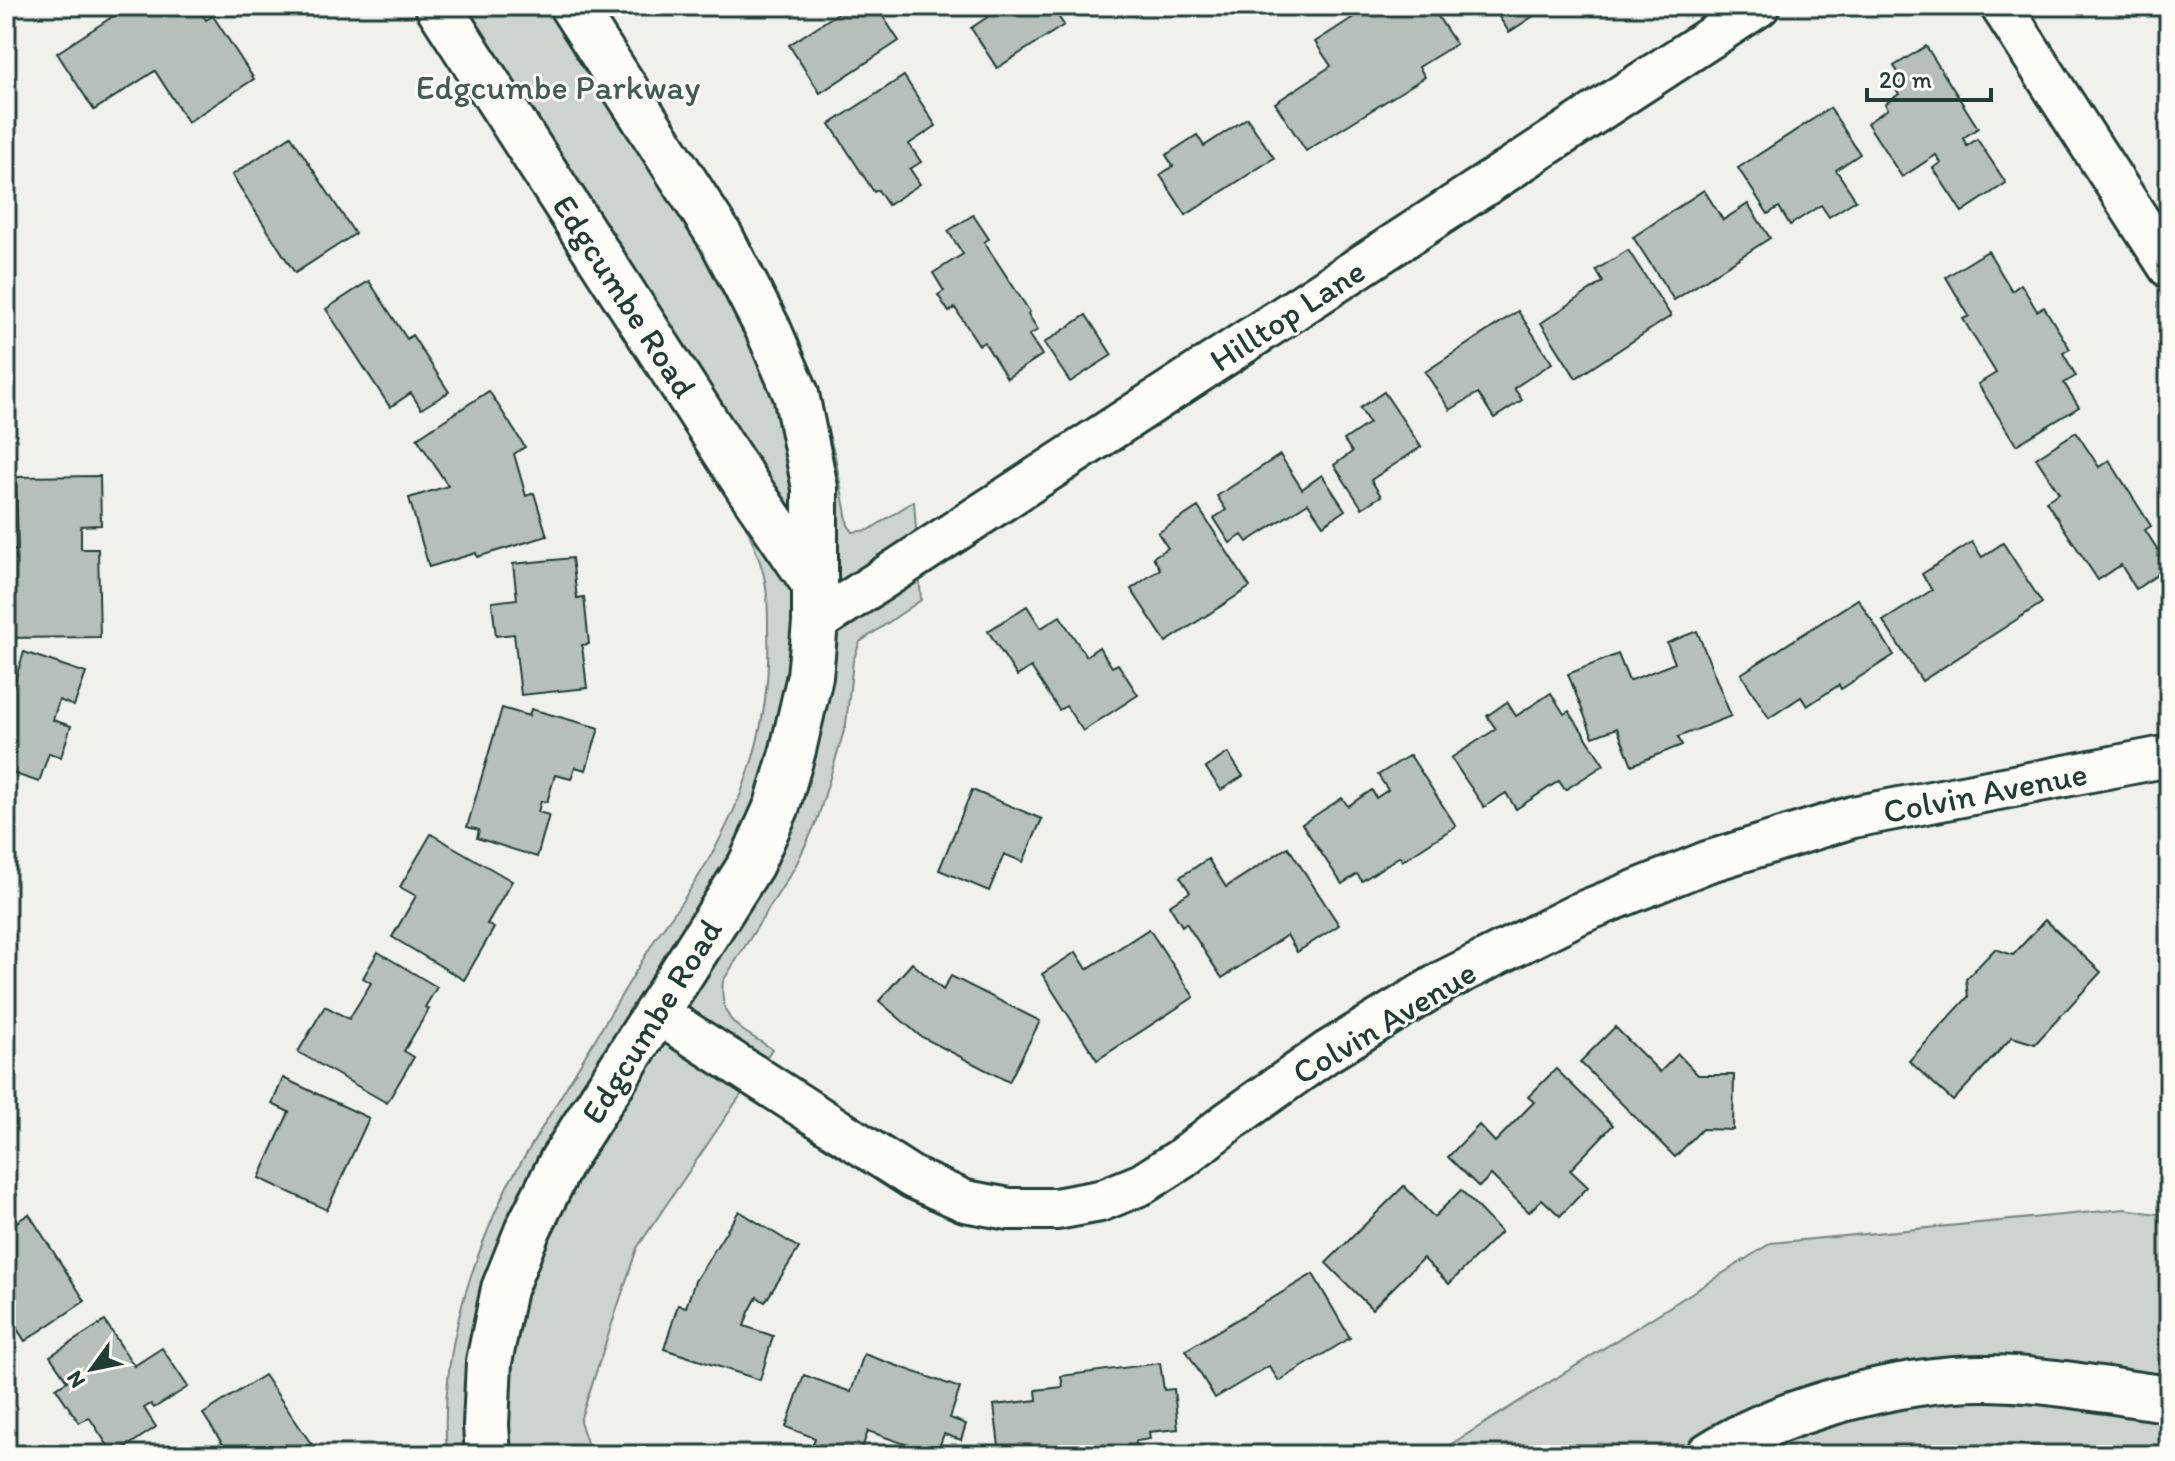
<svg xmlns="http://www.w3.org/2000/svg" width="2175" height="1461" font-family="Itim,sans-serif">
	<rect width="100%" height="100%" fill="#f0f1eb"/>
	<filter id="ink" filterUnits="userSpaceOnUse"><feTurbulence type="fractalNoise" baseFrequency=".0125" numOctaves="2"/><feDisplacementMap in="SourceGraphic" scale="16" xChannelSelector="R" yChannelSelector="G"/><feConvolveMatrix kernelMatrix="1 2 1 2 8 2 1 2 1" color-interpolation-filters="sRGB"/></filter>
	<g filter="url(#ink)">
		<g fill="#cdd3cd" stroke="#768880" stroke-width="2">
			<path d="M412,6h186l130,200 54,99 29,70 12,38 12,43 13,69 5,7 16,-2 45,-29 7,99 -61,42 -7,19 -7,63 -29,97 -22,46 -72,114c-5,42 19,48 49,68l-135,199 -57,173 11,34h-144c-8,-97 20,-182 60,-269l150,-250c70,-91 116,-187 111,-304 0,-19 0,-41 -5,-60 -8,-28 -20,-54 -33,-79z"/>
			<path d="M2125,1209l44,7v239h-60l-98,-11 -91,5 -36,6h-450l337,-212z"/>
		</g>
		<g fill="#b6bfb8" stroke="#1f3d34" stroke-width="2">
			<path d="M118,6h79l9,14 7,-4 41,63 -66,43 -33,-51 -61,39 -37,-57 64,-42z"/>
			<path d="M849,6h27l23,35 -79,52 -31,-48z"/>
			<path d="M1004,6h47l13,19 -67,43 -26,-40z"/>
			<path d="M1400,6h31l25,38 -37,23 6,10 -119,74 -31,-48 56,-37 -16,-24 51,-33 6,8 10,-7 3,5z"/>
			<path d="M1492,6h57l-40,26z"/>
			<path d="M1926,46l52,82 -15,10 4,8 10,-7 29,44 -44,29 -29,-44 8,-5 -5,-8 -34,22 -35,-54 21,-14 -3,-5 14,-10 -5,-8 9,-6 -9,-14z"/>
			<path d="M904,76l32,50 -27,18 12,18 -11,7 10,15 -32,21 -10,-15 -4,2 -44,-68z"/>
			<path d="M1830,108l30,46 -24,16 20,30 -27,17 -8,-12 -31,20 -11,-18 -11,7 -30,-46z"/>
			<path d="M1247,118l27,40 -88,57 -26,-40 13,-9 -7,-11 31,-20 7,11z"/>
			<path d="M291,136l64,98 -60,39 -63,-98z"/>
			<path d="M1704,190l19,30 25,-16 22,34 -96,62 -41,-63z"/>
			<path d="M973,215l16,24 -5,3 46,70 -2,2 10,16 -9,5 13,20 -35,23 -23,-36 -5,3 -24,-37 -6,4 -11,-17 6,-4 -11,-18 30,-19 -15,-23z"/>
			<path d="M1628,250l43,66 -95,62 -35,-55 62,-41 -7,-12z"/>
			<path d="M1988,251l24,40 9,-7 16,27 7,-4 26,42 -7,4 13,23 -12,7 15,24 -63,38 -38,-61 18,-11 -33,-54 6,-3 -23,-39z"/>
			<path d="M369,281l38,58 5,-4 37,57 -28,17 -10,-16 -21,14 -64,-98z"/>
			<path d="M1518,311l34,52 -38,25 8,12 -28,18 -16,-25 -28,17 -25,-38z"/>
			<path d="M1086,315l26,40 -42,27 -26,-39z"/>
			<path d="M489,391l36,56 -11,7 12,42 8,-3 13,43 -70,21 -1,-4 -47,14 -20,-69 39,-12 -31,-48z"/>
			<path d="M1384,392l37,55 -50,33 10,16 -19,12 -28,-43 18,-13 -8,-12 25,-17 -9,-15z"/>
			<path d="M2076,432l23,35 10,-7 42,66 -6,4 24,37 -33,22 -15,-24 -23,15 -52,-79 13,-8 -23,-35z"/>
			<path d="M1280,455l22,34 20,-14 23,35 -22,15 -15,-22 -61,39 -5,-7 -12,8 -16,-25 12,-8 -9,-14z"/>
			<path d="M100,476l1,49 -20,1v23h17l2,88 -94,1v-87l12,-1 -2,-73z"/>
			<path d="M1198,507l52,80 -84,55 -35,-53 29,-20 -7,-12 15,-9 -10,-15z"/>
			<path d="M1972,542l10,15 21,-14 39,60 -120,78 -39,-60 49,-31 -10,-16z"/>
			<path d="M572,558l5,40 7,-1 5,47 -7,1 5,43 -66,7 -7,-61 -18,2 -4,-34 25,-3 -4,-35z"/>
			<path d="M1858,599l36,56 -53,34 -2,-4 -32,21 -6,-9 -32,21 -28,-44z"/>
			<path d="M1027,606l14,22 19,-12 26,40 13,-9 13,20 6,-3 20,31 -55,36 -17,-25 -7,4 -28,-43 -14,9 -29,-45z"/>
			<path d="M1697,631l34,85 -53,21 4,8 -50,20 -15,-37 -24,9 -25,-63 50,-20 11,27 46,-18 -8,-20z"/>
			<path d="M24,652l62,21 -12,33 -15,-6 -6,20 18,6 -10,31 -12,-4 -10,29 -33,-11v-83l6,2z"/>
			<path d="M1551,693l13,21 5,-3 35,54 -39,25 -6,-9 -43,28 -10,-16 -22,14 -33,-49 45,-29 -9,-13 20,-14 9,14z"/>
			<path d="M502,708l27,8 2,-7 68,19 -13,42 -11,-3 -4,12 -16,-4 -8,27 -6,-1 -3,11 11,3 -12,42 -60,-19 2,-8 -12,-3z"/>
			<path d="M1228,753l15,23 -22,14 -15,-22z"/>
			<path d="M1410,755l46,71 -54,35 -2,-5 -38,25 -5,-7 -15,10 -40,-60 40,-26 6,8 24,-16 4,8 12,-8 -10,-15z"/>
			<path d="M972,790l70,29 -19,43 -19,-8 -15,37 -50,-21z"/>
			<path d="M431,834l81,47 -25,43 7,4 -30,52 -72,-43 24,-41 -16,-9z"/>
			<path d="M1288,847l51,78 -42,27 -10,-17 -65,43 -36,-55 -4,3 -13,-21 21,-13 -10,-15 28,-18 18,28z"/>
			<path d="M2045,920l56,52 -66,72 -23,-7 -59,64 -44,-40 59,-64 -2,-18 29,-30 18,6z"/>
			<path d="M1149,929l45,68 -97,63 -55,-86 34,-22 11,17z"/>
			<path d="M378,952l59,35 -12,20 4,2 -25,42 10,6 -27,46 -89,-51 27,-46 24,13 22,-36 -8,-5z"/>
			<path d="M912,963l31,27 8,-14 89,45 -31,61 -89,-46 -41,-35z"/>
			<path d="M1615,1027l45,45 18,-18 20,21h36l-1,55 -31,-1 -27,28 -95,-95z"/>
			<path d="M1556,1069l57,56 -43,45 18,17 -28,29 -18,-17 -13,13 -38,-37 -12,12 -31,-30 31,-32 16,17 39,-40 -6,-5z"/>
			<path d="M283,1078l86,40 -42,92 -68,-32 30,-66 -17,-8z"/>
			<path d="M6,1178l11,17 -11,8z"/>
			<path d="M1404,1186l30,31 27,-27 40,42 -52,52 -26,-26 -51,51 -46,-46z"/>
			<path d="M739,1211l60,37 -34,54 -8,-5 -8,15 -5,14 29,10 -13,44 -96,-31 14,-44 8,2 9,-26z"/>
			<path d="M29,1214l56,87 -60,40 -19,-29v-20l6,-4 -6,-9v-50z"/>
			<path d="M1313,1274l37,64 -71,43 -10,-15 -54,32 -29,-48z"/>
			<path d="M105,1321l29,45 28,-18 26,39 -34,21 -3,-4 -7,4 12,19 -42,28 -25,-38 -10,6 -23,-35 11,-7 -17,-25z"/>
			<path d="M864,1354l96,34 -10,30 16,6 -5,16 -17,-6 -8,21 -68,-24 -8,23 -12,-4 -2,5h-37l6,-17 -29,-11 18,-52 47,17z"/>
			<path d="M1160,1363l4,27 10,-1 4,40 -29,3 1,7 -14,2v14h-43l-1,-8 -70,8h-22l-6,-50 43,-5 -1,-10 27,-3 -2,-11z"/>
			<path d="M264,1375l48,70 -4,3 4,7h-82l-27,-41z"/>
		</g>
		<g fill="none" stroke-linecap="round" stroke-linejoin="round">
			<g stroke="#1f3d34" stroke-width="46">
				<g id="street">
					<path d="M2001,6l168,261"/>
					<path d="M815,623l944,-617"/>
					<path d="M657,1013l256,165 52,23 44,8h47l44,-8 42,-17 39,-25 47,-37 99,-70 117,-71 136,-68 127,-51 146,-45 316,-61"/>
				</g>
			</g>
			<g stroke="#1f3d34" stroke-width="50">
				<g id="secondary">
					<path d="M438,6l310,481 67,98"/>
					<path d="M488,1455l-2,-30 3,-63 15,-73 24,-60 34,-68 189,-297 26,-58 16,-56 17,-74 5,-53v-135l-19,-94 -28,-65 -47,-91 -149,-232"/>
					<path d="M1709,1455c71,-46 194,-78 279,-77 60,1 121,13 181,21"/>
				</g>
			</g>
			<use href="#street" stroke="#fdfcf7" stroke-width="40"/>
			<use href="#secondary" stroke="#fdfcf7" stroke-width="44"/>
		</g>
	</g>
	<g text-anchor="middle" stroke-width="6" stroke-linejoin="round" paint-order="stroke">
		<g font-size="34" fill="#425b53" stroke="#fdfcf7">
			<text x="558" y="99">Edgcumbe Parkway</text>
		</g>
		<g font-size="34" fill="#1f3d34" stroke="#fdfcf7">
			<text transform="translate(625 296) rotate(57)" y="12">Edgcumbe Road</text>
			<text transform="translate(1287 315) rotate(-33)" y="12">Hilltop Lane</text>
			<text transform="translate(1985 792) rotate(-11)" y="12">Colvin Avenue</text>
			<text transform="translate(651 1021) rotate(-58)" y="12">Edgcumbe Road</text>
			<text transform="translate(1384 1022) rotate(-31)" y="12">Colvin Avenue</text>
		</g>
	</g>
	<rect width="2175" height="1461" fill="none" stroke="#fdfcf7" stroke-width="32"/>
	<rect x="16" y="16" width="2143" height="1429" fill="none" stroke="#1f3d34" stroke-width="3" filter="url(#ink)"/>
	<g transform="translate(92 1369) rotate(237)" stroke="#fdfcf7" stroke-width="6" paint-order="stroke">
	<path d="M0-6L14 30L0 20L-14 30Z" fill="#1f3d34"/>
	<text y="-12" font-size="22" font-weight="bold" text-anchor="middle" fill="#1f3d34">N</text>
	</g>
	<path d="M1867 88v12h124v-12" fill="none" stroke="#1f3d34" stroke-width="4"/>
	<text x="1879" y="88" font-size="24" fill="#1f3d34" stroke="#fdfcf7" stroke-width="6" paint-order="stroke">20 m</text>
</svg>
